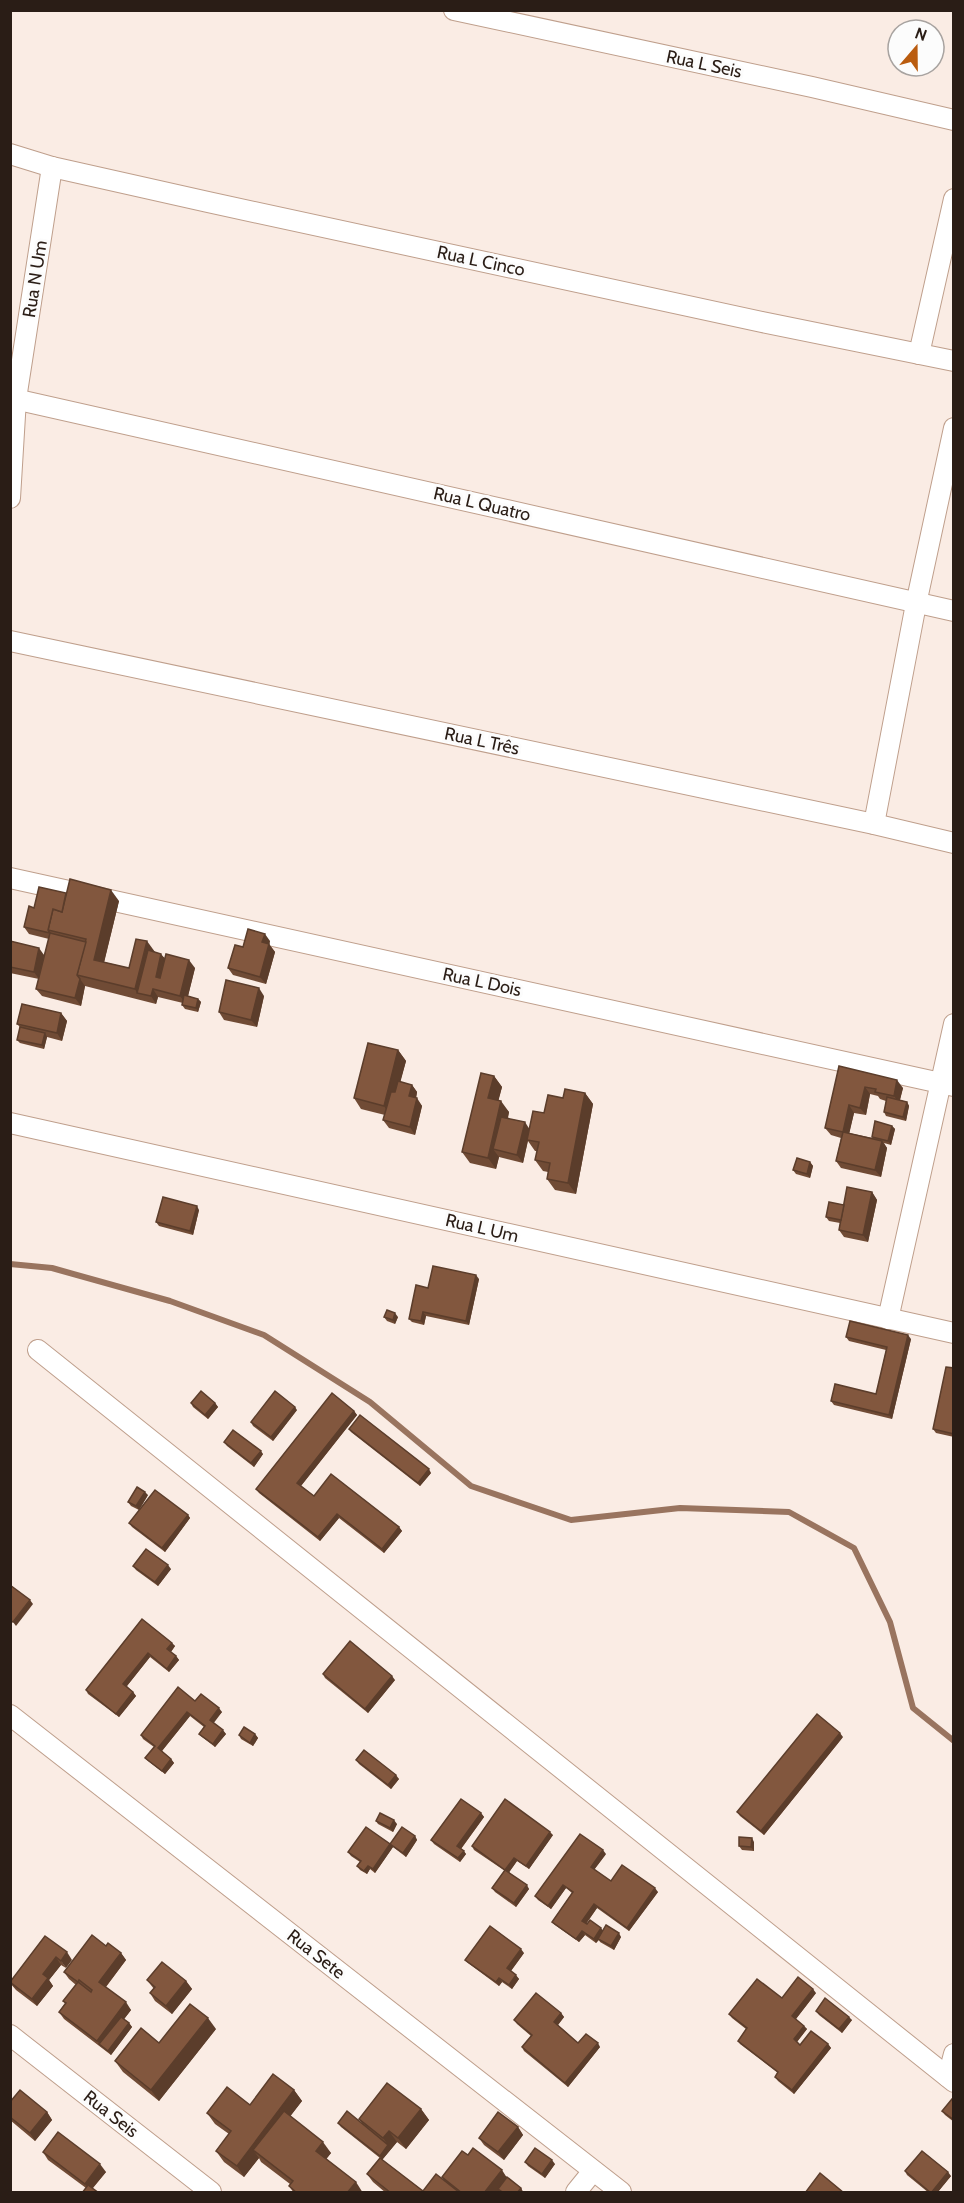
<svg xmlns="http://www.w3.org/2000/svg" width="964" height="2203" font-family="Cabin,sans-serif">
	<rect width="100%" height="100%" fill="#faece4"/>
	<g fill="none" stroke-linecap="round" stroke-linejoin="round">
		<path stroke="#99745f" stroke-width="6" d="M10,1264l42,4 118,33 94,34 106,67 101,84 100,34 109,-12 109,4 65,36 36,74 23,86 41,33"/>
		<g stroke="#bf9f8c" stroke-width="22">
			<g id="minor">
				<path d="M454,10l358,77 142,33"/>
				<path d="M10,154l42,13 156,35 554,120 192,39"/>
				<path d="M919,354l35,-155"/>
				<path d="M10,398l944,213"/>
				<path d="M10,498l6,-99 36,-232"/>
				<path d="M10,641l864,183 80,19"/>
				<path d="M874,824l42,-220 38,-176"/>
				<path d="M10,878l944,208"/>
				<path d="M10,1123l944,210"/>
				<path d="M888,1319l66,-295"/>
				<path d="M38,1350l916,732"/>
				<path d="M10,1715l611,477"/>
				<path d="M10,2035l201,157"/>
				<path d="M948,2077l6,-23"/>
				<path d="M576,2192l17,-21"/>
			</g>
		</g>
		<use href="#minor" stroke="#fff" stroke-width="20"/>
	</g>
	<g fill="#704b35">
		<path d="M66,893l53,8 -15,61 25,6 25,-16 11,6 30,10 -7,28 10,3 3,3 -3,10 -13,-3 -3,-4 1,-2 -25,-6 -2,7 -71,-18 -4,20 -39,-10 -6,-7 3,-10 -29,-6v-32l34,14 5,-16 -20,-5 -5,-7 10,-19z"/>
		<path d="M270,941l-1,3 6,8 -9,32 -33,-9 -5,-7 15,-21z"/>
		<path d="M264,996l-7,31 -33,-7 -5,-8z"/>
		<path d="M61,1013l6,8 -5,20 -15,-4 -3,12 -24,-6 -3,-3 3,-13 -3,-3z"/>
		<path d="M398,1050l8,11 -6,21 12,3 5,7 -1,6 6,8 -7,29 -26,-7 -6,-8 2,-5 -24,-6 -7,-11z"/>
		<path d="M839,1066l64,22 -3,12 7,2 2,4 -3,15 -20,-5 -2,-4 2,-11 -6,-2 -2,-3 -8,-2 -4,21 -12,-2 -5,20 24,5 -1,-1 20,-11 3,3 -4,16 -7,-2 3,5 -6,29 -40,-9 -5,-7 5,-23 -10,-3 -6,-7z"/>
		<path d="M494,1076l8,11 -4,14 11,11 -1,6 22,11 14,-16 19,-15 22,-5 8,11 -17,90 -21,-4 -8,-11 1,-7 -5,-1 -8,-11 2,-9h-2l-7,-10 -5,22 -24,-6 -3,12 -26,-6 -8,-11z"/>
		<path d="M810,1162l3,4 -3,12 -14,-4 -3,-4z"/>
		<path d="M872,1192l5,8 -9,42 -24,-5 -5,-7 1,-7 -11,-2 -3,-4 18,-12z"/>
		<path d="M199,1210l-6,25 -34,-9 -3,-4z"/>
		<path d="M479,1279l-10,46 -43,-9 -2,9 -12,-3 -3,-3 19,-31z"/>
		<path d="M384,1317h14l-3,7 -8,-3z"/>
		<path d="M846,1337l65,2 -19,80 -58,-14 -3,-4 45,-7 10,-44 -37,-9z"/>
		<path d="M954,1368v69l-18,-4 -3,-4z"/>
		<path d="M191,1403h24l3,4 -10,12 -15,-12z"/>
		<path d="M297,1410l-24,31 -20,-15 -2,-4z"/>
		<path d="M354,1411l3,4 -56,71 13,10 85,31 3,4 -18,22 -45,-35 -19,23 -61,-48 -3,-4z"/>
		<path d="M349,1429l82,44 -11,13 -69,-54z"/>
		<path d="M224,1442l39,12 -9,13 -27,-21z"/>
		<path d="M148,1495l-9,15 -8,-4 -3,-4z"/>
		<path d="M188,1515l2,3 -25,34 -33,-25 -3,-4z"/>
		<path d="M133,1566l38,3 -13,17 -22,-16z"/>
		<path d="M142,1619l33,27 -4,6 5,4 3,4 -10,12 -19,-15 -23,29 6,6 3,4 -17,21 -31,-23 -2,-4z"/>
		<path d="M323,1674l72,6 -27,33 -43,-35z"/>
		<path d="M195,1701l27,11 -9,10 13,12 -11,13 -13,-10 -3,-3 5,-7 -14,-11 -28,35 9,8 3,4 -9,11 -17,-13 -3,-3 9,-11 -11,-8 -2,-4z"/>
		<path d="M255,1734l3,4 -5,8 -12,-7 -2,-4z"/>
		<path d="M843,1737l-79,98 -24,-19 -3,-4z"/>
		<path d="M356,1760l43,19 -8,10 -32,-25z"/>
		<path d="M481,1813l3,4 -23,32 5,5 -6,8 -26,-18 -3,-4z"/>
		<path d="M376,1821l21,3 -4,8 -15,-8z"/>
		<path d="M553,1835l-24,34 -12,-8 -8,11 20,17 -13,18 -21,-15 -3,-4 13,-17 -31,-21 -2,-4z"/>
		<path d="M415,1836l2,4 -11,17 -13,-10 -18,26 -5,-4 -3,5 -7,-4 -3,-4 3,-4 -9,-6 -3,-4 42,-8z"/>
		<path d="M754,1842v9l-12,-1 -3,-4z"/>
		<path d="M606,1854l-12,16 17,11 47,11 -29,39 -32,-23 -11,16 35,13 -7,13 -14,-8 -1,-2 -3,3 -11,-8 -6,7 -24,-17 -3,-3 20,-29 -6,-5 -15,21 -13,-9 -3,-4z"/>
		<path d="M45,1936l21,32 -5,-3 -12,15 4,6 -16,20 -21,-16 -6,-7z"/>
		<path d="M106,1946l15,7 5,7 -20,27 25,23 -7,9 5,4 3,4 -21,28 -47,-36 -5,-7 6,-9 -2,-2 13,-16 -7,-6 -5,-7z"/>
		<path d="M524,1953l-13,18 8,8 -7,10 -10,-7 -3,4 -31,-23 -3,-3z"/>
		<path d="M147,1980l39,1 6,8 -20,25 -17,-13 -5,-8 4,-4z"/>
		<path d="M816,1993l-20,26 11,10 -10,13 3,3 28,-1 3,4 -37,46 -16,-13 -3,-4 3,-4 -38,-29 -2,-3 8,-12 -14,-11 -3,-4 53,-16z"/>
		<path d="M816,2011l36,9 -10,13 -23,-18z"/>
		<path d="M561,2013l3,4 -6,8 20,18 22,4 -32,40 -44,-36 -2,-4 9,-11 -14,-12 -3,-4z"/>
		<path d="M216,2029l-57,72 -36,-29 -8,-11 44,-18z"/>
		<path d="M294,2090l8,11 -12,15 41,37 -5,6 37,34h-69l-5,-7 1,-2 -29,-22 -2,-4 -15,19 -20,-15 -8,-11 13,-17 -14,-10 -8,-11 43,-8z"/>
		<path d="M954,2100v22l-9,-7 -3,-4z"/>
		<path d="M10,2102l37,10 5,8 -17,21 -25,-21z"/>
		<path d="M421,2109l8,11 -23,29 -9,-7 -15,18 41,31 21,-10 -2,-4 26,-22 39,22 14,11 2,4v1h-137l-13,-11 -6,-8 13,-16 -39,-31 -3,-4h24l-3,-4z"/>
		<path d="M518,2127l5,8 -19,25 -20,-15 -5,-7z"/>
		<path d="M43,2152l63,20 -13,16h-7l-38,-28z"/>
		<path d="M525,2162l30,2 -10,14 -17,-12z"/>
		<path d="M905,2171l46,5 -14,17h-8l-22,-18z"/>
	</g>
	<g fill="#5b3d2b">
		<path d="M111,890l8,11 -17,70 -8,-11z"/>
		<path d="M265,934l5,7 -2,9 -6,-8z"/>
		<path d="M147,941l8,11 -18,41 -2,-4z"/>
		<path d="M269,944l6,8 -9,32 -6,-7z"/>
		<path d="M39,948l5,7 -5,24 -5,-7z"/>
		<path d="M161,954l6,7 -6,23 -5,-7z"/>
		<path d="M189,960l6,8 -9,36 -6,-8z"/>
		<path d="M80,979l5,7 -4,20 -6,-8z"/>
		<path d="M259,988l5,8 -7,31 -6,-7z"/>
		<path d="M153,989l5,8 -2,7 -5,-8z"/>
		<path d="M198,999l3,3 -3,10 -2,-4z"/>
		<path d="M61,1013l6,8 -5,20 -5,-8z"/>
		<path d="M45,1033l2,4 -3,12 -2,-4z"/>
		<path d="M398,1050l8,11 -15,56 -7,-11z"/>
		<path d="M494,1076l8,11 -6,23 -8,-12z"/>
		<path d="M897,1080l6,8 -4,15 -5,-7z"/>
		<path d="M412,1085l5,7 -2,12 -6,-8z"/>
		<path d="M865,1087l5,7 -4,21 -6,-7z"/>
		<path d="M585,1093l8,11 -17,90 -8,-11z"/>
		<path d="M417,1098l5,8 -7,29 -5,-8z"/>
		<path d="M501,1101l8,11 -9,39 -7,-2 6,8 -3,12 -8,-11z"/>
		<path d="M907,1102l2,4 -3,15 -3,-4z"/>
		<path d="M849,1105l5,8 -6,26 -5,-7z"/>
		<path d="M525,1122l5,8 -7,33 -6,-8z"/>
		<path d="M892,1126l3,3 -4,16 -3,-4z"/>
		<path d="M882,1141l5,7 -6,29 -6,-7z"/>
		<path d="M810,1162l3,4 -3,12 -3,-4z"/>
		<path d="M872,1192l5,8 -9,42 -5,-7z"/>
		<path d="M197,1206l2,4 -6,25 -3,-4z"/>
		<path d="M476,1275l3,4 -10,46 -3,-4z"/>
		<path d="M423,1312l3,4 -2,9 -3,-4z"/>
		<path d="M395,1313l3,4 -3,7 -2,-4z"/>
		<path d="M908,1335l3,4 -19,80 -3,-4z"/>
		<path d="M215,1403l3,4 -10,12 -3,-4z"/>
		<path d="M295,1407l2,3 -24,31 -2,-4z"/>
		<path d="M354,1411l3,4 -57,72 -3,-4z"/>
		<path d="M261,1451l2,3 -9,13 -3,-4z"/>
		<path d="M429,1469l2,4 -11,13 -2,-3z"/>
		<path d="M145,1492l3,3 -9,15 -3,-4z"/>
		<path d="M337,1514l2,4 -19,23 -2,-4z"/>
		<path d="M188,1515l2,3 -25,34 -3,-4z"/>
		<path d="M399,1527l3,4 -18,22 -2,-4z"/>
		<path d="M168,1565l3,4 -13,17 -3,-4z"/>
		<path d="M30,1600l3,4 -17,22 -3,-4z"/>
		<path d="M172,1643l3,3 -5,7 -3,-4z"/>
		<path d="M148,1653l2,4 -24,30 -3,-3z"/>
		<path d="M176,1656l3,4 -10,12 -2,-3z"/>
		<path d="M392,1676l3,4 -27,33 -3,-4z"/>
		<path d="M133,1692l3,4 -17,21 -3,-3z"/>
		<path d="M219,1708l3,4 -9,12 -3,-4z"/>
		<path d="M187,1712l3,4 -29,36 -3,-4z"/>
		<path d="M223,1730l3,4 -11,13 -2,-3z"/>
		<path d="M840,1733l3,4 -79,98 -3,-4z"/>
		<path d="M255,1734l3,4 -5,8 -3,-3z"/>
		<path d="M171,1759l3,4 -9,11 -3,-3z"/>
		<path d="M396,1775l3,4 -8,10 -3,-4z"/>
		<path d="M481,1813l3,4 -24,33 -3,-4z"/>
		<path d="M394,1820l3,4 -4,8 -3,-4z"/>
		<path d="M550,1832l3,3 -24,34 -3,-3z"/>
		<path d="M415,1836l2,4 -11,17 -3,-4z"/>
		<path d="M752,1838l2,4v9l-3,-4z"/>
		<path d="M390,1844l3,3 -18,26 -2,-4z"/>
		<path d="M603,1850l3,4 -13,17 -2,-4z"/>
		<path d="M464,1851l2,3 -6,8 -2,-4z"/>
		<path d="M514,1858l3,3 -9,13 -3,-4z"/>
		<path d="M368,1866l2,3 -3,5 -3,-3z"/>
		<path d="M527,1885l2,4 -13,18 -2,-4z"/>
		<path d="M563,1885l3,3 -15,21 -3,-3z"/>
		<path d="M655,1888l3,4 -29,39 -2,-3z"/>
		<path d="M594,1904l3,4 -12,17 -3,-4z"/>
		<path d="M601,1928l3,4 -8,11 -2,-4z"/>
		<path d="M582,1931l3,4 -6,7 -3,-3z"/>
		<path d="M619,1933l2,4 -7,13 -3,-4z"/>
		<path d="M521,1949l3,4 -14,19 -3,-4z"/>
		<path d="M67,1952l5,8 -6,8 -5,-7z"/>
		<path d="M121,1953l5,7 -22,29 -5,-7z"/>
		<path d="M56,1957l5,8 -12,15 4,6 -16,20 -5,-7 11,-25z"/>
		<path d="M516,1975l3,4 -7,10 -3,-4z"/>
		<path d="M499,1978l3,4 -3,4 -3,-4z"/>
		<path d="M186,1981l6,8 -20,25 -6,-8z"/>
		<path d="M813,1989l3,4 -21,27 -3,-4z"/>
		<path d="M126,2002l5,8 -28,37 -6,-6z"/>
		<path d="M561,2013l3,4 -7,9 -3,-4z"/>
		<path d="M849,2017l3,3 -10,13 -3,-4z"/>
		<path d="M208,2018l8,11 -57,72 -8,-11z"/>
		<path d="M129,2023l3,4 -21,28 -3,-4z"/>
		<path d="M804,2026l3,3 -11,14 -2,-4z"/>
		<path d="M598,2043l2,4 -32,40 -3,-4z"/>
		<path d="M828,2044l3,4 -37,46 -2,-4z"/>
		<path d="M294,2090l8,11 -42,55 -7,-6 6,8 -15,19 -7,-11z"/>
		<path d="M421,2109l8,11 -23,29 -8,-11z"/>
		<path d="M47,2112l5,8 -17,21 -5,-8z"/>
		<path d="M518,2127l5,8 -19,25 -6,-8z"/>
		<path d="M389,2131l8,11 -15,18 -2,-4 8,-11 -5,-7z"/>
		<path d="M323,2142l8,11 -7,9 -8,-11z"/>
		<path d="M552,2160l3,4 -10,14 -3,-4z"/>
		<path d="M100,2164l6,8 -16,19 -5,-7z"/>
		<path d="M502,2170l7,11 -11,8 3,4h-17z"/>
		<path d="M948,2172l3,4 -14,17h-6z"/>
		<path d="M356,2182l7,11h-16z"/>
		<path d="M521,2188l2,4v1h-6z"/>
	</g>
	<g fill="#82573e" stroke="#5b3d2b" stroke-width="1.5">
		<path d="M70,879l41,11 -17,70 35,8 7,-29 11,2 -12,48 -58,-14 9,-36 -38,-9 5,-21 9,3z"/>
		<path d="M39,887l27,6 -4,19 -9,-3 -5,21 2,3 -26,-6 5,-21 5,2z"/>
		<path d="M248,929l17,5 -3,8 7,2 -9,33 -32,-9 7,-23 8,2z"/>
		<path d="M50,933l36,9 -9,33 3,4 -5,19 -39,-9z"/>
		<path d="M10,941l29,7 -5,24 -24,-5z"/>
		<path d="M148,950l13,4 -5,23 4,1 6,-24 23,6 -9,36 -27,-7 -2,7 -14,-3z"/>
		<path d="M226,980l33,8 -8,32 -32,-8z"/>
		<path d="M184,995l14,4 -2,9 -14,-3z"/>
		<path d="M22,1004l39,9 -4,20 -40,-9z"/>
		<path d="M20,1027l25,6 -3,12 -25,-5z"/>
		<path d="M368,1043l30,7 -14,56 -30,-8z"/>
		<path d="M839,1066l58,14 -3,16 -19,-4 1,-3 -11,-2 -5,21 -11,-3 -6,27 39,9 -7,29 -39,-9 7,-29 -18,-4z"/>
		<path d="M481,1073l13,3 -6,22 13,3 -13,57 -26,-6z"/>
		<path d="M398,1081l14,4 -3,11 8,2 -7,29 -27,-7 8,-28h4z"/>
		<path d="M565,1089l20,4 -17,90 -21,-4 3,-16 -15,-3 4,-18 -12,-2 6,-29 11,2 4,-18 15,3z"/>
		<path d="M887,1097l20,5 -4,15 -19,-5z"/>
		<path d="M501,1117l24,5 -8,33 -24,-6z"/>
		<path d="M875,1121l17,5 -4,15 -16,-4z"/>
		<path d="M797,1158l13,4 -3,12 -14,-4z"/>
		<path d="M847,1187l25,5 -9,43 -24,-5z"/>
		<path d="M163,1197l34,9 -7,25 -34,-9z"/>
		<path d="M829,1202l15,3 -3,15 -15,-3z"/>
		<path d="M433,1266l43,9 -10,46 -43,-9 -2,9 -12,-2 7,-34 12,3z"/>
		<path d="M387,1310l8,3 -2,7 -9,-3z"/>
		<path d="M850,1321l58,14 -19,80 -58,-14 4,-17 41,10 11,-47 -41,-10z"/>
		<path d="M946,1367l8,1v66l-21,-5z"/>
		<path d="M201,1391l14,12 -10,12 -14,-12z"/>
		<path d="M275,1391l20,16 -24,30 -20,-15z"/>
		<path d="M332,1393l22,18 -57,72 17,13 17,-22 68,53 -17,22 -45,-35 -19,23 -62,-48z"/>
		<path d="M360,1415l69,54 -11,14 -69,-54z"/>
		<path d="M233,1430l28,21 -10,12 -27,-21z"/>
		<path d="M137,1487l8,5 -9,14 -8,-4z"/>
		<path d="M155,1490l33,25 -26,33 -33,-25z"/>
		<path d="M146,1549l22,16 -13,17 -22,-16z"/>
		<path d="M10,1585l20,15 -17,22 -3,-2z"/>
		<path d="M142,1619l30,24 -5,6 9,7 -9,13 -19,-16 -25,31 10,8 -17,22 -30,-24z"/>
		<path d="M350,1641l42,35 -27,33 -42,-35z"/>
		<path d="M178,1687l17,14 6,-7 18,14 -9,12 13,10 -10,14 -14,-10 6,-8 -18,-14 -29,36 13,11 -9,12 -17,-13 10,-12 -14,-11z"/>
		<path d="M817,1714l23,19 -79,98 -24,-19z"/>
		<path d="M244,1727l11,7 -5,9 -11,-8z"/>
		<path d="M364,1750l32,25 -8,10 -32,-25z"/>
		<path d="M461,1799l20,14 -24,33 7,5 -6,7 -27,-18z"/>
		<path d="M505,1799l45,33 -24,34 -12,-8 -9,12 -33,-24z"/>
		<path d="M380,1813l14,7 -4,8 -14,-7z"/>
		<path d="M366,1827l24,17 -17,25 -5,-3 -4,5 -7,-5 4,-5 -13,-9z"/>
		<path d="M402,1827l13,9 -12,17 -13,-9z"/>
		<path d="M580,1834l23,16 -12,17 20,14 11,-16 33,23 -28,40 -33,-24 -12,17 5,3 3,-4 11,8 -7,11 -12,-8 -6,8 -24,-17 21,-30 -10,-7 -15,21 -13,-10z"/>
		<path d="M739,1837l13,1 -1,9 -12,-1z"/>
		<path d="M505,1870l22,15 -13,18 -22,-15z"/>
		<path d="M606,1925l13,8 -8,13 -13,-7z"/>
		<path d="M490,1926l31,23 -14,19 9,7 -7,10 -10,-7 -3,4 -31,-22z"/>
		<path d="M92,1935l14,11 2,-3 13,10 -22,29 27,20 -29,39 -38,-29 7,-9 -3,-2 15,-19 13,10 1,-2 -13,-10 -1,2 -14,-10z"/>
		<path d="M45,1936l22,16 -6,9 -5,-4 -13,17 5,4 -16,21 -22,-17z"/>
		<path d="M162,1962l24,19 -20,25 -16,-13 5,-6 -8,-7z"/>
		<path d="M798,1977l15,12 -21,27 12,10 -10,13 6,6 11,-14 17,13 -36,46 -17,-13 3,-5 -40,-31 9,-13 -18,-14 28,-35 25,19z"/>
		<path d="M536,1993l25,20 -7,9 24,21 8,-9 12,9 -33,40 -43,-36 10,-12 -18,-15z"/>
		<path d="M825,1998l24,19 -10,12 -23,-18z"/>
		<path d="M190,2004l18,14 -57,72 -36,-29 26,-33 18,15z"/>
		<path d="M121,2017l8,6 -21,28 -9,-7z"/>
		<path d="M273,2074l21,16 -57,76 -21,-15 15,-20 -24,-18 20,-26 23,18z"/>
		<path d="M387,2083l34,26 -23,29 -9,-7 -6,7 -24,-19z"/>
		<path d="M20,2090l27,22 -17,21 -20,-16v-15z"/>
		<path d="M952,2099l2,1v20l-12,-9z"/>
		<path d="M284,2111l39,31 -7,9 40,31 -9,11h-50l-8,-7 4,-5 -40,-31z"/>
		<path d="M347,2111l41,34 -8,11 -42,-33z"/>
		<path d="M498,2112l20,15 -20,25 -19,-14z"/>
		<path d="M58,2132l42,32 -15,20 -42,-32z"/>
		<path d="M473,2148l29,22 -18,23h-22l-20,-16 20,-26 6,4z"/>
		<path d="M535,2148l17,12 -10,14 -17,-12z"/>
		<path d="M922,2151l26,21 -17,21 -26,-22z"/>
		<path d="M380,2158l43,33 13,-17 24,19h-35l-2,-2 -1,2h-31l-24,-19z"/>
		<path d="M820,2173l24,20h-39z"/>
		<path d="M507,2177l14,11 -4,5h-13l-6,-4z"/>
		<path d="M88,2185l11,8h-17z"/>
	</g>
	<g text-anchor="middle" stroke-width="6" stroke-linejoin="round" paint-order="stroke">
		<g font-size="18" fill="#2a1d16" stroke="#fcfcfc">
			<text transform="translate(704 64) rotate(12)" y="6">Rua L Seis</text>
			<text transform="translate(481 261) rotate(12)" y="6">Rua L Cinco</text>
			<text transform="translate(35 279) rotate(-81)" y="6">Rua N Um</text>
			<text transform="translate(482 504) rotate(13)" y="6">Rua L Quatro</text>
			<text transform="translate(482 741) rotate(12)" y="6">Rua L Três</text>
			<text transform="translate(482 982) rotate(12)" y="6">Rua L Dois</text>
			<text transform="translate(482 1228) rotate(13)" y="6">Rua L Um</text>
			<text transform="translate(316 1954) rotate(38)" y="6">Rua Sete</text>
			<text transform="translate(111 2114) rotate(38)" y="6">Rua Seis</text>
		</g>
	</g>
	<rect width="964" height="2203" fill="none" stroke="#2a1d16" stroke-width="24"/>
	<g transform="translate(916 48) rotate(20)"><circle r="28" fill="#fcfcfc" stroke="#a8a3a0" stroke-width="1.5"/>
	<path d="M0-4.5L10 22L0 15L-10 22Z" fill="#ba5c0f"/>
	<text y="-9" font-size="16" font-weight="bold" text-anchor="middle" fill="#2a1d16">N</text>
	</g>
</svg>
